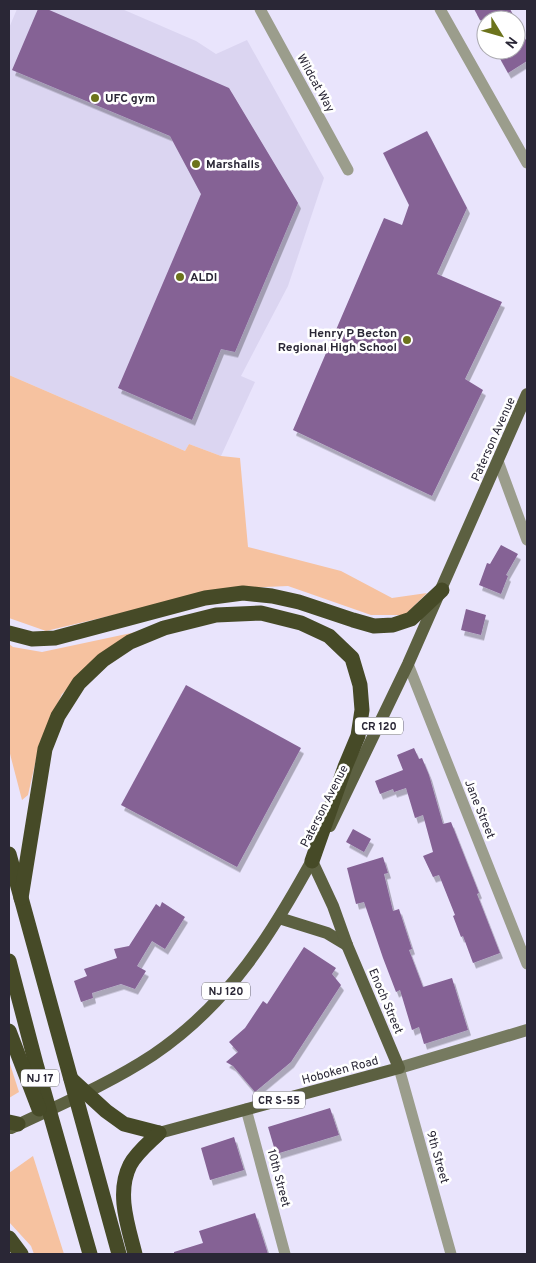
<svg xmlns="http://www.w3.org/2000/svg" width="536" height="1263" font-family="Overpass,sans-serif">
	<defs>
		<filter id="shadow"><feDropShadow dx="3" dy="5.5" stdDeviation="0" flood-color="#0004"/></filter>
	</defs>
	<rect width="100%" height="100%" fill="#e9e4fc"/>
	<path fill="#dbd5f1" d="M17,9h105l74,32 20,13 31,-14 77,138 -36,108 -47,90 14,6 -34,74 -32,-12 -4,7 -176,-76v-347z"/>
	<g fill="#f6c2a0">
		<path d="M9,375l176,76 4,-7 32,12 19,2 8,89 93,24 51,27 35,-5 -22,22h-34l-83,-29 -65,3 -177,42 -37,-13z"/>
		<path d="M136,632l-33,23 -41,39 -22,48 -12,53 -6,5 -13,-50v-106l4,3 29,5z"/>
		<path d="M9,1061l10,31 -10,6z"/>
		<path d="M33,1156l31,98h-30l-3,-8 -22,-24v-49z"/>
	</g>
	<g fill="#856295" filter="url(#shadow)">
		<path d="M38,9h9l182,79 69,115 -63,149 -14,-3 -29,71 -74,-32 83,-194 -31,-58 -158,-66z"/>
		<path d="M474,9h36l6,11h-36z"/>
		<path d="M516,23l11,19v19l-19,12 -10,-18 8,-5h10z"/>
		<path d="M427,131l40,77 -30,66 65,28 -37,77 18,11 -51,106 -139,-66 91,-212 18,7 7,-20 -26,-52z"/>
		<path d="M501,545l17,9 -12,21 2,1 -7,18 -22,-9 8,-22 3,1z"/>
		<path d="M466,609l20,6 -5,20 -20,-5z"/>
		<path d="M186,685l115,63 -64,119 -116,-62z"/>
		<path d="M414,748l5,11 3,-1 7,17 14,49 8,-2 28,71 -2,1 23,59 -27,10 -10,-27 -2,1 -8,-21 2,-1 -16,-40 -6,2 -10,-21 10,-4 -10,-37 -8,3 -9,-30 -12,4 -1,-3 -13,5 -5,-13 28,-11 -6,-15z"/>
		<path d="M353,829l18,10 -7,13 -18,-10z"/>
		<path d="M383,857l5,16 -4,1 9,37 6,-2 13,40 -3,1 14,37 29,-9 16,52 -44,14 -5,-17 -7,3 -12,-40 -4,2 -13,-34 -19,-56 -8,2 -9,-36z"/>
		<path d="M162,902l23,15 -20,32 -13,-8 -15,25 9,5 -11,18 -14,-5 -29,9 1,5 -12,4 -7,-21 13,-5 -3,-7 33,-11 -3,-9 15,-3 27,-42 4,3z"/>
		<path d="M304,947l32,21 -4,6 9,11 -50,77 -36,30 -22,-26 -7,-4 12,-10 -9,-10 16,-14 18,-27 4,3z"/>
		<path d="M330,1108l9,27 -63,19 -8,-27z"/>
		<path d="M234,1137l10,33 -34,10 -9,-32z"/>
		<path d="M255,1213l13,41h-94v-2l29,-9 -4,-12z"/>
	</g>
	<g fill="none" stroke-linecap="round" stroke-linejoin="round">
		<g stroke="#9b9d8c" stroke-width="11">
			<path d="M260,9l88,161"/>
			<path d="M440,9l87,154"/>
			<path d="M498,461l29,79"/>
			<path d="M408,664l119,300"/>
			<path d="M399,1068l52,186"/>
			<path d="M246,1109l39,145"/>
		</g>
		<path stroke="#767a60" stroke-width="12" d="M399,1068l128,-38"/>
		<g stroke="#5c6041" stroke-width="12">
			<path d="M330,826l78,-162 119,-270"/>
			<path d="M279,918l48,15 20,12"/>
			<path d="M11,1128c48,-23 98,-44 142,-73 77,-52 120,-123 163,-202"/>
			<path d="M159,1133l240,-65 -52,-123 -14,-39 -21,-45"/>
		</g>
		<g stroke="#464a27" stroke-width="15">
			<path d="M9,633l23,6 23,-1 150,-40 38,-5 29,3 27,6 54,18 21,6 19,-1 18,-6 31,-29"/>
			<path d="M9,854l110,400"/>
			<path d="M21,898l24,-149 13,-33 21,-33 24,-23 27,-18 34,-14 52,-13 45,-2 40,10 28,13 23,22 8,27 2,25 -4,26 -13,31 -33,94"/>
			<path d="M9,961l27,103 54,190"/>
			<path d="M9,1031l30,78"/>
			<path d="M71,1079l35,32 18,13 35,9"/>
			<path d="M9,1122l9,2"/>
			<path d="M9,1238l12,16"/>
			<path d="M135,1254c-7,-28 -19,-61 -5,-89 7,-13 19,-22 29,-32"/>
		</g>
	</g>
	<g fill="#6c731c" stroke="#fff" stroke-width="2">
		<circle cx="95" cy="98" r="5"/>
		<circle cx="196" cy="164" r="5"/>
		<circle cx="180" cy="277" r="5"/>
		<circle cx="407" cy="340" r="5"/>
	</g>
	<g text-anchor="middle" stroke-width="5" stroke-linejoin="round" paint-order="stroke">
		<g fill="#fff" stroke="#6a6872" stroke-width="1">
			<rect x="355" y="717.5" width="48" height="17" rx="4"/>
			<rect x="202" y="982.5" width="48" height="17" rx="4"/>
			<rect x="21" y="1069.5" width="38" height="17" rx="4"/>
			<rect x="253" y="1091.5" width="52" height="17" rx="4"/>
		</g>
		<g font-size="11" font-weight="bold" fill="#2a2736">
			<text x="379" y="730">CR 120</text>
			<text x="226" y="995">NJ 120</text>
			<text x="40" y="1082">NJ 17</text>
			<text x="279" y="1104">CR S-55</text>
		</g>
		<g font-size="12" fill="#2a2736" stroke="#fff">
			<text transform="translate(316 83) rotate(61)" y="4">Wildcat Way</text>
			<text transform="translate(493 439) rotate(-66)" y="4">Paterson Avenue</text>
			<text transform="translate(324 806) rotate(-63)" y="4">Paterson Avenue</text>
			<text transform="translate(480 809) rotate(68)" y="4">Jane Street</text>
			<text transform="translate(386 1001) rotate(67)" y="4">Enoch Street</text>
			<text transform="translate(340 1070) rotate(-15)" y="4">Hoboken Road</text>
			<text transform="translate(438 1157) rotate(74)" y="4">9th Street</text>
			<text transform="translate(279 1178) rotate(75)" y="4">10th Street</text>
		</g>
		<g font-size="12" font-weight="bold" fill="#2a2736" stroke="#fff" text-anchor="start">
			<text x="105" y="102">UFC gym</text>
			<text x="206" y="168">Marshalls</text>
			<text x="190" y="281">ALDI</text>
			<text x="397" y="337" text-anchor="end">Henry P Becton<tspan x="397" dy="14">Regional High School</tspan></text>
		</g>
	</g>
	<rect width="536" height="1263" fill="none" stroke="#2a2736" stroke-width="20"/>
	<g transform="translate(501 35) rotate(127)"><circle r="24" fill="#ffffff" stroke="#aaa9af"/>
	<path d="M0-4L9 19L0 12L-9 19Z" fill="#6c731c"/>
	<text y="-8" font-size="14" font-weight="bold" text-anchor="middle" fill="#2a2736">N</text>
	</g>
</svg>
